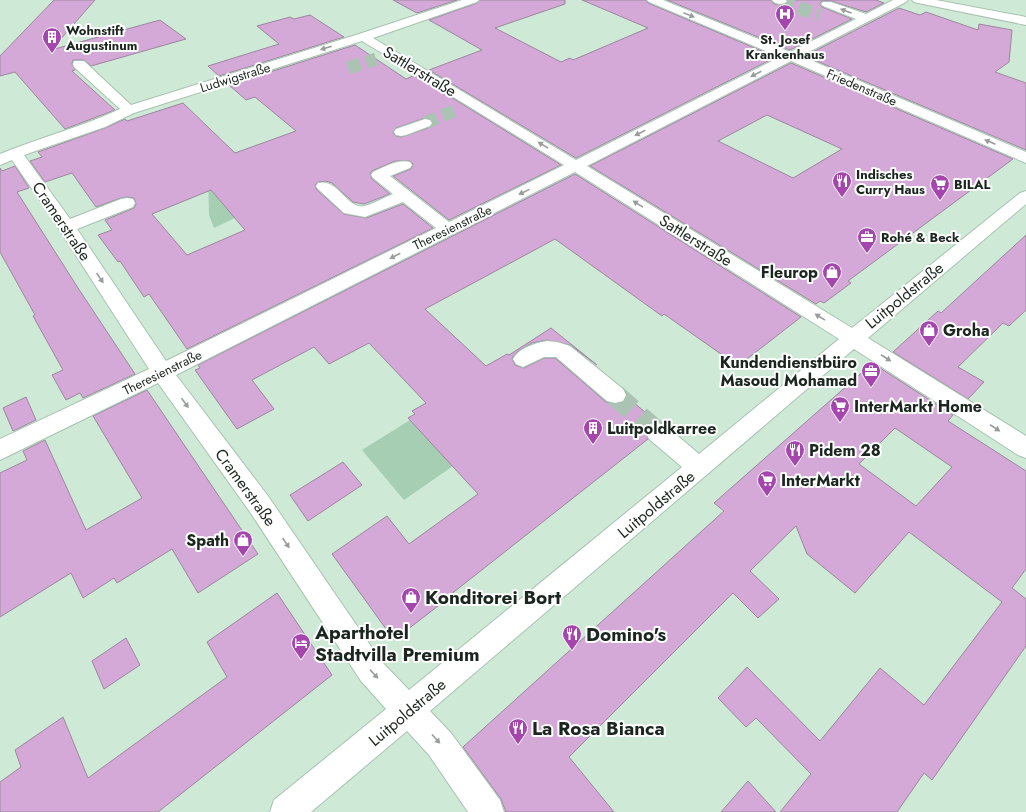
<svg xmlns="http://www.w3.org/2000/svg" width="1026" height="812" font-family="Jost,sans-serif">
	<rect width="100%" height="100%" fill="#ceead7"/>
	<g fill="#a5ceb3">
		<path d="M271,171l-57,23 21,24 -21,10 -5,-13 -1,-43z"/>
		<path d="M410,420l43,46 -49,34 -42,-50z"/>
	</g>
	<g fill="#d4a9d8" stroke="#9c879d" fill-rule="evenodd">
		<path d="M54,0h41l-44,50 109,-30 26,19 -95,27 -7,-6h-11l-1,4 3,6 -3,1 43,39 -50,19 -50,-57 -15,4v-20z"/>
		<path d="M393,0h64l-40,13z"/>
		<path d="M480,0h85v4l-70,24 66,34 9,-4 3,2 75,-32 -66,-28h64l2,3 128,54 -200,101 -147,-88 53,-20 -53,-30 48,-17z"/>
		<path d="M667,0h104l3,4 6,1 6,-1 2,-4h88l8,3 -18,9 -35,-11h-9l-2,3 2,3 30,12 -62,31z"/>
		<path d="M899,8l21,7 6,-3 52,18 1,-6 33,6 -3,32 -14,10 31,11v67l-221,-94z"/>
		<path d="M310,15l34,22 -125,39 -11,-10 71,-22 -22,-18 33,-9 4,2z"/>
		<path d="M355,45l51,34 9,-4 146,90 -112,55 -56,-44 18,-7 2,-5 -3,-3h-15l-23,10 -2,3 2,5 18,15 -26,10 -11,-2 -21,-19 -6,-2 -8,1 -3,3 2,5 27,24 22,4 37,-14 30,24 -246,121 -38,-55 -5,3 -24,-36 -2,1 -20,-27 14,-5 -7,-10 29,-12 2,-4 -2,-6 -7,-1 -6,1 -25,9 -24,-34 -27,9 -15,-21 12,-4 -4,-5 67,-24 20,-9 2,2 56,-18 52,50 61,-22 -41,-34 -9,3 -17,-15zM425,118l5,1 3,3 -2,5 -30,10 -5,-1 -3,-3 3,-5zM211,190l34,40 -58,25 -35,-41z"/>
		<path d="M791,63l222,96 -165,122 3,2 -27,20 -4,-2 -4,3 -226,-138zM767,115l75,34 -49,29 -75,-37z"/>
		<path d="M15,166l14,22 -12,4 61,96 57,86 -52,24 -3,-5 -14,7 -14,-25 11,-5 -30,-54 2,-1 -35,-63v-84l2,3z"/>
		<path d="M575,174l226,143 -63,49 -74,-52 -2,2 -107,-77 -130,70 61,57 21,-12 2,1 42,-27 46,37 -27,-20 -23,-5 -15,3 -14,8 -6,7 3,7 9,3 20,-10h11l51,44 9,2 8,-2 4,-5 30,25 -9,2 -3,7 3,8 -198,156 1,1 -57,44 -62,-86 55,-38 22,28 69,-50 -70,-76 7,-4 -3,-3 14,-8 -57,-60 -40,21 -15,-17 -62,33 22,29 -37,20 -42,-59 5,-2 -2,-3z"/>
		<path d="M1026,235v75l-17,16 -6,-3 -45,44 26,15 -16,17 -75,-47 45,-41 3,2z"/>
		<path d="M877,366l76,49 -5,6 78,50v98l-14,19 14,11v47l-94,134 -8,-7 -27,39h-117l31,-38 -55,-56 -10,9 -28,-29 29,-31 73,74 60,-73 44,37 78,-103 -93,-70 -54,61 -48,-39 -11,-28 -46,45 29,28 -21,19 -25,-25 -164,164 45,55h-108l-5,-13 -38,-52 261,-236 -10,-8 152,-134 5,3zM895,428l57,39 -36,39 -57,-42z"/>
		<path d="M147,390l111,164 -60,39 -26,-44 -55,34 -3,-5 -31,20 -12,-25 -71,44v-144l27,-13 -4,-9 22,-11 41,90 56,-32 -49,-82z"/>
		<path d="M26,397l10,23 -23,11 -10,-23z"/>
		<path d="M343,462l19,23 -54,36 -18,-26z"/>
		<path d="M277,593l55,82 -174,137h-158v-30l21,-15 -6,-17 48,-33 25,61 139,-101 -20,-35z"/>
		<path d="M126,638l14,27 -36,24 -12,-28z"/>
		<path d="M748,781l28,31h-55z"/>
	</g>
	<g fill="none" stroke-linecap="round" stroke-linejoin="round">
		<g stroke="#aac3b2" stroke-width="13" stroke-dasharray="13 6" stroke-linecap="butt">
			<path d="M781,1l38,14"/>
			<path d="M348,68l28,-9"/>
			<path d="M425,123l29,-12"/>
		</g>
		<path stroke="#aac3b2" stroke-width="22" stroke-dasharray="22 11" stroke-linecap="butt" d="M615,395l42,37"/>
		<g stroke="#a7c2b0" stroke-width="2">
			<g id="minor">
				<path d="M462,0h17l-2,2 -104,36 203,122 204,-103 -131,-55 -2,-2h16l127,52 66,-33 -33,-13 -2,-2 2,-2h8l35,12 27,-14h15l-2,2 -105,54 225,96v11l-235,-102 -204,105 265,162 168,-135 6,-2v13l-158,134 158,98v22l-8,-3 -164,-106 -424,362 21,22 49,67 4,12h-36l-39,-57 -22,-24 -96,81h-41l4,-12 112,-91 -25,-28 -111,-169 -92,-129 -158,77v-21l149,-70 -99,-154 -38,-55 -12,5v-11c39,-16 81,-27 120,-45l-46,-42 -1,-3 1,-3h10l47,44 228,-71zM362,41l202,124 -115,57 -59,-46 20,-8 2,-3 -2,-3c-12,-3 -26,5 -37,10l-2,3 2,3 20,16c-8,3 -22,11 -29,12 -18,3 -25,-28 -46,-23l-2,3 2,3 26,24 21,4 38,-15 33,26 -270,133 -89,-132 56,-22 2,-4 -2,-4 -6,-1 -6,1 -51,20 -46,-64 81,-28 29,-14zM575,172l264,167 -140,115 -34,-29 -8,-2 -8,2 -3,7 3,7 33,28 -273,223 -28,-29 -113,-165 -92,-121z"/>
				<path d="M772,0h14l1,1 -2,2c-5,2 -10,1 -13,-3z"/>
				<path d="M912,0h24l90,17v8l-108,-22 -4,-1z"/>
				<path d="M425,119l5,1 2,3 -2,3 -24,9 -5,1 -5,-1 -2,-3 2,-3z"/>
				<path d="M547,341l10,1 13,4 53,43 3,6 -3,6 -8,2 -8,-2 -51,-44h-12l-21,10 -7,-3 -3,-5c6,-11 22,-16 34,-18z"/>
			</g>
		</g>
		<use href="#minor" fill="#fff" fill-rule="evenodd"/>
	</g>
	<defs><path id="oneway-solid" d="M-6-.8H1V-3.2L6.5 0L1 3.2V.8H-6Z"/></defs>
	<g fill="#989d9a">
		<use href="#oneway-solid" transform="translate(846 11) rotate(-160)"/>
		<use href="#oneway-solid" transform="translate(689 15) rotate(22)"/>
		<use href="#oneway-solid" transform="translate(326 48) rotate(163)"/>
		<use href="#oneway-solid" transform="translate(756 74) rotate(153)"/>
		<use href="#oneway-solid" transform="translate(640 133) rotate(153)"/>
		<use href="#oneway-solid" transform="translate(990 142) rotate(-157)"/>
		<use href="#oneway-solid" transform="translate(543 145) rotate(-149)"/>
		<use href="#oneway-solid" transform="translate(524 192) rotate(154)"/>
		<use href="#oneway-solid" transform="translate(638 204) rotate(-148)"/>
		<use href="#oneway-solid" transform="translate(395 256) rotate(153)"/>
		<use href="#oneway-solid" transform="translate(100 278) rotate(56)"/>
		<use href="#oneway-solid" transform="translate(820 317) rotate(-148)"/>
		<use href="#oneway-solid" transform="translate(886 358) rotate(33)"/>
		<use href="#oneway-solid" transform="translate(185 403) rotate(54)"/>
		<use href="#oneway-solid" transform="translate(995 428) rotate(33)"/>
		<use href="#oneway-solid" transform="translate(286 543) rotate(56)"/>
		<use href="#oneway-solid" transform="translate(374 674) rotate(47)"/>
		<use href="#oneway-solid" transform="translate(436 739) rotate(48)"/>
	</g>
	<defs>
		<g id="hospital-pin" transform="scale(1)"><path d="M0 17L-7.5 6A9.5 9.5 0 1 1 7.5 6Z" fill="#a545ae" stroke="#fff"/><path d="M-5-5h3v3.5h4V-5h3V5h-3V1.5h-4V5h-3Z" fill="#fff"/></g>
		<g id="building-pin" transform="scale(1)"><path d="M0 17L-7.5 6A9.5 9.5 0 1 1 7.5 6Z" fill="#a545ae" stroke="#fff"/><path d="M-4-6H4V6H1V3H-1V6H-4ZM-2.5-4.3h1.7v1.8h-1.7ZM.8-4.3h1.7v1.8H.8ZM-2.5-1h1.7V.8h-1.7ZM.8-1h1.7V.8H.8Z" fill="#fff"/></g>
		<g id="restaurant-pin" transform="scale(1)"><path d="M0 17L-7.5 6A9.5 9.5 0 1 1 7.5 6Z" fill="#a545ae" stroke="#fff"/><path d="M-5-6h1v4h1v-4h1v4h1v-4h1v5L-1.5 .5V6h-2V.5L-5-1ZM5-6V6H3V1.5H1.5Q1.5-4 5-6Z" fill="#fff"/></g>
		<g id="supermarket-pin" transform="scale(1)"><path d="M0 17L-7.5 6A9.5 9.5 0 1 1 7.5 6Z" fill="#a545ae" stroke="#fff"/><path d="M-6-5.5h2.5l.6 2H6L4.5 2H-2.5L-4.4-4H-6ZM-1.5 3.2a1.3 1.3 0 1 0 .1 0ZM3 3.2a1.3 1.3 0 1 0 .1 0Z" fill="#fff"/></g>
		<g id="office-pin" transform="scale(1)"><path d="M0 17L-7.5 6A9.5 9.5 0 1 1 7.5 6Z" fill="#a545ae" stroke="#fff"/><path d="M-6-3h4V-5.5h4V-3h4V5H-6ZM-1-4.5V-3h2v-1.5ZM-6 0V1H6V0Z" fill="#fff"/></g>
		<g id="shop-pin" transform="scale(1)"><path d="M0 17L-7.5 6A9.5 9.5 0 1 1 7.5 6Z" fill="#a545ae" stroke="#fff"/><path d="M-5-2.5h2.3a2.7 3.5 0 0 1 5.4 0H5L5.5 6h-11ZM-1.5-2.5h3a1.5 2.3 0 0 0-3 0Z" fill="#fff"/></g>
		<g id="hotel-pin" transform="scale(1)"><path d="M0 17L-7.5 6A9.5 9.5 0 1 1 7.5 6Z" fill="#a545ae" stroke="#fff"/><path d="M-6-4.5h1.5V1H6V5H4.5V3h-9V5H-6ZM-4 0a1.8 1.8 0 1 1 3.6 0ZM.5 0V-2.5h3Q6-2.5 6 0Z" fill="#fff"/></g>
	</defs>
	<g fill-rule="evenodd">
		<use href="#hospital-pin" x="785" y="14"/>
		<use href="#building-pin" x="52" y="37"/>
		<use href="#restaurant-pin" x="842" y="181"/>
		<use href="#supermarket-pin" x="940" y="184"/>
		<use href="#office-pin" x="867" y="237"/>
		<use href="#shop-pin" x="832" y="272"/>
		<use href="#shop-pin" x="929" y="330"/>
		<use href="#office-pin" x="871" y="371"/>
		<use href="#supermarket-pin" x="840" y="406"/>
		<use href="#building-pin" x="593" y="428"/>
		<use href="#restaurant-pin" x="795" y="450"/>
		<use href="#supermarket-pin" x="767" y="480"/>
		<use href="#shop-pin" x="243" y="540"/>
		<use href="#shop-pin" x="411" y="597"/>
		<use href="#restaurant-pin" x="572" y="634"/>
		<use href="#hotel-pin" x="301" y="643"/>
		<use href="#restaurant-pin" x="518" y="728"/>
	</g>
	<g text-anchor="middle" stroke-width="4" stroke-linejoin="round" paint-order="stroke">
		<g font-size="13" font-weight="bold" fill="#1b261f" stroke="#fff" text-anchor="start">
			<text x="66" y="35">Wohnstift<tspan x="66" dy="15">Augustinum</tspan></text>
			<text x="785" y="44" text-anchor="middle">St. Josef<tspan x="785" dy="15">Krankenhaus</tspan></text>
			<text x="856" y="179">Indisches<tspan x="856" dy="15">Curry Haus</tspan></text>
			<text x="954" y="189">BILAL</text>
			<text x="881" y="242">Rohé &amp; Beck</text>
		</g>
		<g font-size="13" fill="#1b261f" stroke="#fff">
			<text transform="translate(235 77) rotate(-17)" y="5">Ludwigstraße</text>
			<text transform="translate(862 87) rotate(23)" y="5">Friedenstraße</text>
			<text transform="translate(452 227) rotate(-26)" y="5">Theresienstraße</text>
			<text transform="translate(162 372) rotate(-26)" y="5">Theresienstraße</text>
		</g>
		<g font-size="16" fill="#1b261f" stroke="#fff">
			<text transform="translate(420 71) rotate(31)" y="6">Sattlerstraße</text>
			<text transform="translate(62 221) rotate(56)" y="6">Cramerstraße</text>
			<text transform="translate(696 240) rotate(32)" y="6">Sattlerstraße</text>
			<text transform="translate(904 295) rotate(-39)" y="6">Luitpoldstraße</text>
			<text transform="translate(246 487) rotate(54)" y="6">Cramerstraße</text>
			<text transform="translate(656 504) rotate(-40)" y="6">Luitpoldstraße</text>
			<text transform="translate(407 712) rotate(-40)" y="6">Luitpoldstraße</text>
		</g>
		<g font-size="16" font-weight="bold" fill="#1b261f" stroke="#fff" text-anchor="start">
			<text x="818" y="278" text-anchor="end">Fleurop</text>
			<text x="943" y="336">Groha</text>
			<text x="857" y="368" text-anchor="end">Kundendienstbüro<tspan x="857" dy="18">Masoud Mohamad</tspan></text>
			<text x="854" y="412">InterMarkt Home</text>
			<text x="607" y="434">Luitpoldkarree</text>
			<text x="809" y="456">Pidem 28</text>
			<text x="781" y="486">InterMarkt</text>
			<text x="229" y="546" text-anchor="end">Spath</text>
		</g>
		<g font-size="19" font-weight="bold" fill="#1b261f" stroke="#fff" text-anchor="start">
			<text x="425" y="604">Konditorei Bort</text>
			<text x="315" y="639">Aparthotel<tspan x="315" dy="22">Stadtvilla Premium</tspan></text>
			<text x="586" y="641">Domino's</text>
			<text x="532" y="735">La Rosa Bianca</text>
		</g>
	</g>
</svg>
